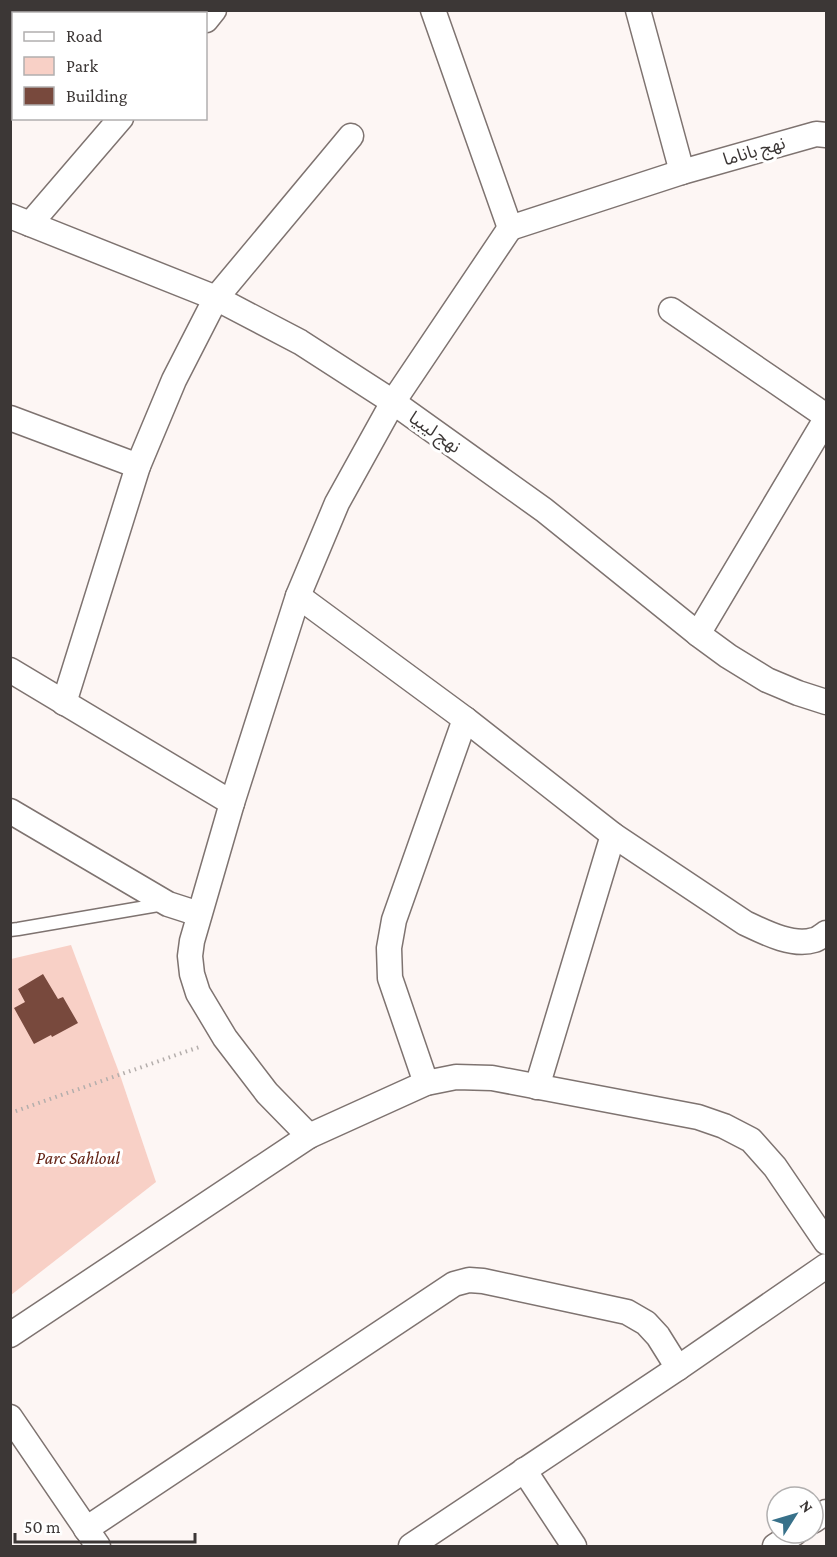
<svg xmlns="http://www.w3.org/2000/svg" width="837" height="1557" font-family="'Crimson Pro','Noto Sans Arabic',serif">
	<rect width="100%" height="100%" fill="#fdf6f4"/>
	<path fill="#f8d0c6" d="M71,945l49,130 36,107 -145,113v-336z"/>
	<path fill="#78493d" d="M43,974l15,25 5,-2 15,26 -26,14 -1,-2 -17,9 -20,-36 11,-6 -7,-13z"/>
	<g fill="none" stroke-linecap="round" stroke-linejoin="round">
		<g stroke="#7e7370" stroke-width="15">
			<path id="service" d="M10,930l8,-1 146,-25"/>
		</g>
		<g stroke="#7e7370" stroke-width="27">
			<g id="minor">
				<path d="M433,10l77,218 172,-56 134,-38 10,1"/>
				<path d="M638,10l44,162"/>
				<path d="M206,20l8,-10"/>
				<path d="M10,216l206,82 84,44 93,60 151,108 154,124 30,22 39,24 31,13 28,9"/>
				<path d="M30,224l91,-106"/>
				<path d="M671,310l155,106"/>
				<path d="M10,418l128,48"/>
				<path d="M298,596l167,123 148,116 132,88c19,9 48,24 69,17 4,-1 9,-5 12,-7"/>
				<path d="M698,634l128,-215"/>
				<path d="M10,670l222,133"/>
				<path d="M64,703l74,-237 36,-86 42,-82 135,-162"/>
				<path d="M10,811l158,93 31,10"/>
				<path d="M426,1083l-36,-105 -1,-30 5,-28 71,-201"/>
				<path d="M537,1087l76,-252"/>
				<path d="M309,1136l-42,-43 -42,-55 -27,-45 -6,-19 -2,-18 2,-15 40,-138 66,-207 39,-93 56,-101 117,-174"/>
				<path d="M10,1335l299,-199 117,-53 30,-6 36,1 206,39 26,9 27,14 24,27 51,75"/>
				<path d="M10,1417l88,129"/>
				<path d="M524,1470l50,76"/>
				<path d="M813,1521l13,-9"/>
				<path d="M86,1529l368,-245 15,-4 14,1 144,31 19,11 12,13 20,32"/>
				<path d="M411,1546l267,-178 148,-102"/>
				<path d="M775,1546l20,-13"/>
			</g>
		</g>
		<path stroke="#b4aeac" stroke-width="4" stroke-dasharray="1.5 4.5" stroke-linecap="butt" d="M10,1113l192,-67"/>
		<use href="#service" stroke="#fff" stroke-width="12"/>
		<use href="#minor" stroke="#fff" stroke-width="24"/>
	</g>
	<g text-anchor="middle" stroke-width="6" stroke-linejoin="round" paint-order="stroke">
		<g font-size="18" fill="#3c3736" stroke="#fff">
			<text transform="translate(754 151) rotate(-16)" y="6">نهج باناما</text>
			<text transform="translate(435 432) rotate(35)" y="6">نهج ليبيا</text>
		</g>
		<g font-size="18" font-style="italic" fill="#642315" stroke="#fff">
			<text x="78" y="1164">Parc Sahloul</text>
		</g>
	</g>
	<rect width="837" height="1557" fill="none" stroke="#3c3736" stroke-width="24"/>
	<rect x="12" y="12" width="195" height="108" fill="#ffffff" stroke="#b1afaf" stroke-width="1.5"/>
	<rect x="24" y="32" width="30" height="9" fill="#ffffff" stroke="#b1afaf" stroke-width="1.5"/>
	<text x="66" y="42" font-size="18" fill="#3c3736">Road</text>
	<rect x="24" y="57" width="30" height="18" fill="#f8d0c6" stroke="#b1afaf" stroke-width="1.5"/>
	<text x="66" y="72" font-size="18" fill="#3c3736">Park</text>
	<rect x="24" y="87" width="30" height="18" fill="#78493d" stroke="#b1afaf" stroke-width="1.5"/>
	<text x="66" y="102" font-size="18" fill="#3c3736">Building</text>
	<g transform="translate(795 1515) rotate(53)"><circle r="28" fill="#ffffff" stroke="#b1afaf" stroke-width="1.5"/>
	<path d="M0-4.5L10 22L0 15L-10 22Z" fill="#38718a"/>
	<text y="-9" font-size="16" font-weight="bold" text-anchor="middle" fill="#3c3736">N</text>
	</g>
	<path d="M15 1533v9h180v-9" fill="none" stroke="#3c3736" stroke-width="3"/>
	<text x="24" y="1533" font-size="18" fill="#3c3736" stroke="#ffffff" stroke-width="4.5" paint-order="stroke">50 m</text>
</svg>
